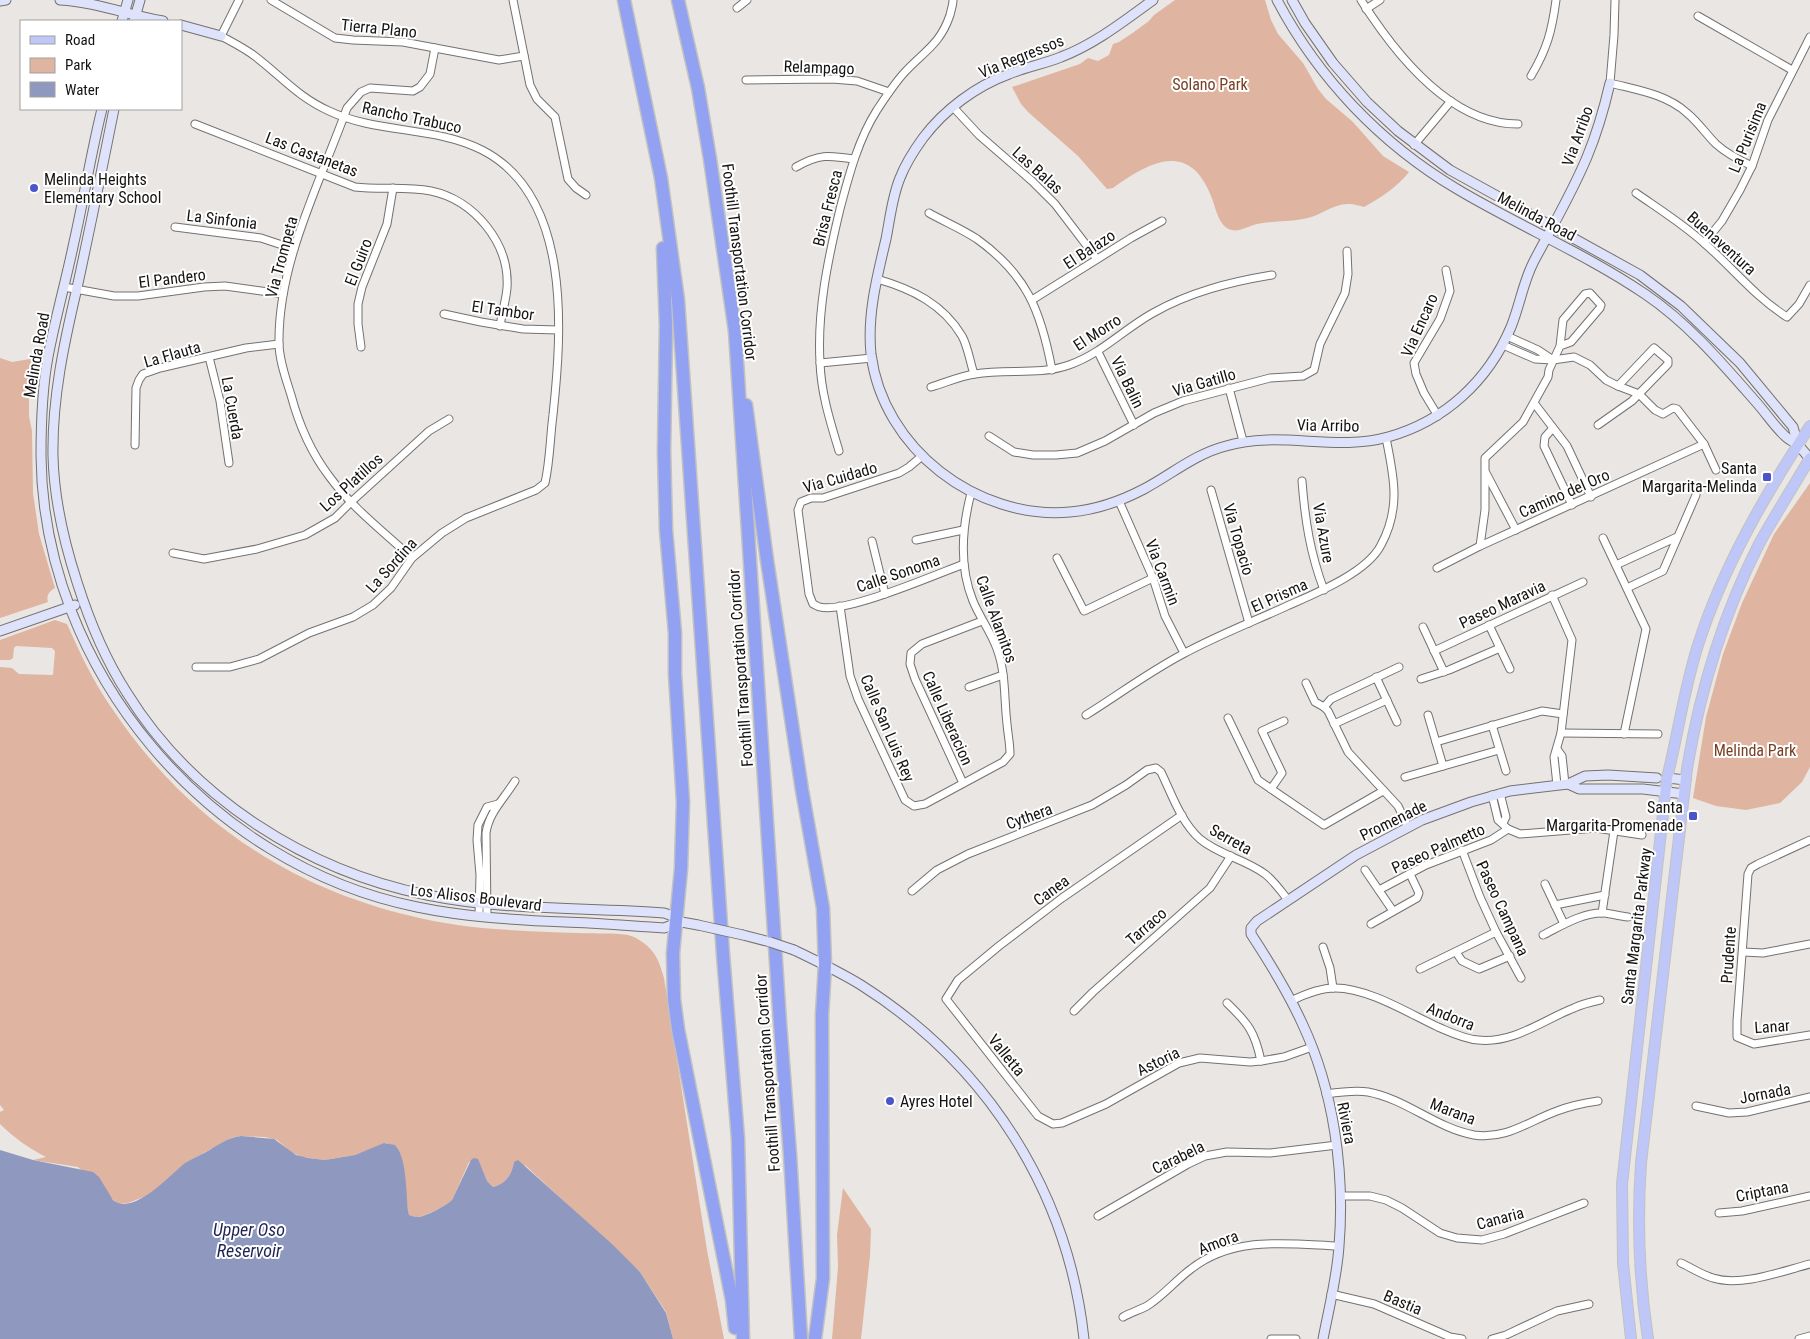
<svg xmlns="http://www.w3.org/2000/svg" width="1810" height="1339" font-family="'Roboto Condensed',sans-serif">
	<rect width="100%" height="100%" fill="#eae6e3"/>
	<g fill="#dfb4a0">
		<path d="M1175,0h90l6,20 7,14 25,29 15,26 8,10 27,23 30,34 26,16c-13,16 -27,25 -45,35 -4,-1 -10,-3 -14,-3 -17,-1 -31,13 -47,15 -15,3 -31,2 -46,5 -8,2 -18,8 -25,6 -14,-3 -16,-23 -21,-34 -22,-56 -62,-34 -98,-8l-6,1 -29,-33 -50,-44 -7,-8 -9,-17 68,-23 8,-6 10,3 11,-6 4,-11 6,-2 15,-10 15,-11 5,-6z"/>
		<path d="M0,358l12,4 24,-4 -6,21 -1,18v19l3,15 1,62 6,41 16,54c-6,3 -9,8 -7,14l-48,16z"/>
		<path d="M1810,483v284l-8,15 -22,21 -34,7 -30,-4 -23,-8 13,-81 17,-63 19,-51 32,-69z"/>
		<path d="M55,620l12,4c13,29 26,57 44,83 75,113 181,184 313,212 50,11 102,12 154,14 12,1 47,-1 56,4 20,11 24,20 30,41l43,272 17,89h-51l-7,-27 -26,-40 -114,-106 -12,-4c-2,12 -8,22 -21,25l-6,-6 -10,-22 -8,3 -17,38c-5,5 -28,17 -35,17 -3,0 -4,-1 -8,-2l-1,-4 -7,-55 -4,-9 -11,-4 -31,12 -30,5 -23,-3 -11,-5 -14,-12 -12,-3 -24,-1 -10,2 -44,24 -27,24 -14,10 -18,7 -10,1 -40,-37 -45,-7 13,-3c-16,-8 -33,-20 -46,-33v-12l4,-2 -4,-5v-438l12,1 7,6 34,1 2,-24 -3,-3 -36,-2 -2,2 -1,10 -3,2h-10v-20z"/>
		<path d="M843,1188l28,41 -1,27 -9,83h-29l6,-72 -1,-32z"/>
	</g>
	<path fill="#8f98bf" d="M241,1136l33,3 22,16 12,3 17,2 30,-5 29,-12 11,2c12,12 11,49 13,66l1,4c4,1 5,2 9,2 7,0 29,-12 34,-17l19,-40 3,-2 4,1 9,22 6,6c13,-3 19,-13 21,-25l4,-2 95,85 27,27 26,41 7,26h-673v-189l33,10 60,12 6,5 14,23c20,17 58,-26 72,-37 6,-4 14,-7 21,-11 12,-7 21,-14 35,-16z"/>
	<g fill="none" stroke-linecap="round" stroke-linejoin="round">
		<g stroke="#75716f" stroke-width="9">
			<g id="street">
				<path d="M271,0l64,38 18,2 50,2 96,18 25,-4"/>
				<path d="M513,0l17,85 7,14 18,18 13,62 8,9 10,7"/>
				<path d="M1361,0c33,52 89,124 157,124"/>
				<path d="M1615,0l-1,35 -4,48c27,7 56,11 77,30 11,9 19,21 29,31 11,10 23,16 36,22"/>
				<path d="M737,8l10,-8"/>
				<path d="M1366,9l14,-9"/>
				<path d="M1698,16l94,54"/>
				<path d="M1531,76c16,-27 21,-45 25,-76"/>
				<path d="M746,80l86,-1 25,2 32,11"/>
				<path d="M953,107l26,28 53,46 23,23 42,55"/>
				<path d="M195,124l160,63c25,3 51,-1 76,4 43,9 79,52 76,97 -1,12 -5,25 -7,38"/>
				<path d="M1414,145l37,-44"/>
				<path d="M796,167c23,-13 32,-12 58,-8"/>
				<path d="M1636,193c23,16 47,31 68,50 28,24 51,54 83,74l12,-13 11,-19"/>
				<path d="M929,213c16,9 33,16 48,26 50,36 64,72 75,131"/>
				<path d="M175,227l86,11 33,11"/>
				<path d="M1704,243l18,-22 18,-31 12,-24 16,-46 42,-83"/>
				<path d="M877,279c35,10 66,25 85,57 6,11 8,26 12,38"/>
				<path d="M64,287l50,9h24l66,-9 21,-1 58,8"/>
				<path d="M1032,300l99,-62 31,-17"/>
				<path d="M444,314l37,8 42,7 35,1"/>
				<path d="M1507,336l31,14 15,10"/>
				<path d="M1503,345l32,14 18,1 21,-3 16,8 16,15 12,6 21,8 16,16 8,4 10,-6 4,1 27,35 12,26"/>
				<path d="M361,347l-3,-23v-20l4,-17 25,-63 6,-36"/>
				<path d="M1098,352l36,73"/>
				<path d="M209,357l11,44 9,62"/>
				<path d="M820,363l52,-5"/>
				<path d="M931,387c14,-4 29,-11 44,-13 31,-6 63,2 94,-9 32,-11 55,-36 84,-52 37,-21 77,-31 119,-38"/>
				<path d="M1229,388l14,53"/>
				<path d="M1534,403l33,43 24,51"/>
				<path d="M1438,416l-14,-23 -8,-19 -2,-11 26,-44 10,-28 -4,-21"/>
				<path d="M1598,425l34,-24 36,-37v-4l-14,-12 -36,38"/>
				<path d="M1553,428l-8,9 -1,9 28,59"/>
				<path d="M989,436l25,16 19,3h23l21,-2 28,-12 49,-28 29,-12 87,-23 33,-2 11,-6 6,-26 25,-51 3,-19 -1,-23"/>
				<path d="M135,445l1,-57 3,-8 4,-6 17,-6 86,-20 33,-4"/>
				<path d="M839,451c-9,-30 -18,-58 -19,-89 -3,-51 8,-103 20,-153 9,-34 18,-69 37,-99 8,-12 17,-26 27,-37 19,-21 36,-28 46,-58 1,-5 3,-10 3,-15"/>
				<path d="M922,456l-13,11 -10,6 -76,25h-12l-10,4 -3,8 11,84 4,10c3,1 5,3 7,3 25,7 117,-33 144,-43"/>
				<path d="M1486,473l30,57"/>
				<path d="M1302,481c3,39 8,72 22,109"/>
				<path d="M1211,490l38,133"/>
				<path d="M1119,501l34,77 12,38 19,37"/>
				<path d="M1603,538l43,91 -22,105"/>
				<path d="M916,540l47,-10"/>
				<path d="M872,541l13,53"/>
				<path d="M1480,546l5,-36v-52l38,-36 25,-45 1,-7 11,-24 3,-26 22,-26 5,-1 11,12 -1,3 -29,34 -11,4"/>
				<path d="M173,553l31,6 53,-10 48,-14 30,-17 16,-16 78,-71 20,-12"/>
				<path d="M412,558c-28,-26 -60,-50 -83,-82 -19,-25 -30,-51 -38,-81 -5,-16 -12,-35 -12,-52 -1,-81 41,-160 68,-235l14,-16 9,-4 43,3 7,-4 10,-13 5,-26"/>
				<path d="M1057,558l27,53 69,-33"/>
				<path d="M1616,565l61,-28"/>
				<path d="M1437,568l43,-22 224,-102"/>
				<path d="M1627,588l36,-17 33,-76"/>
				<path d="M1552,595l20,45 -11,93 -7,24 3,28"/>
				<path d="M840,606l10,70 8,23 47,101 9,6 11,-2 78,-42 7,-8c0,-10 -2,-19 -3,-30 -3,-25 -1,-51 -10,-75 -6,-17 -17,-31 -24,-48 -14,-34 -11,-73 -2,-108"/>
				<path d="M1489,625l21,44"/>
				<path d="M1423,627l21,45"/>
				<path d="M1434,651l149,-69"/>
				<path d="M196,667h34l29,-8 50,-26 44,-16 20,-12 18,-17 21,-30 30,-25 24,-15 70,-28 9,-7c5,-22 5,-45 8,-68 9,-84 19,-219 -71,-265 -47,-24 -104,-16 -153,-39 -31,-14 -47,-34 -73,-54 -10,-8 -24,-15 -35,-21l18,-36"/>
				<path d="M1376,677l21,45"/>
				<path d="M1421,679l28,-9 51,-22"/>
				<path d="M1306,683l9,19 9,5 4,4 20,41 50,54 10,21"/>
				<path d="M969,687l34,-12"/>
				<path d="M1324,707l7,-8 68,-32"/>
				<path d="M1086,715c32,-20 63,-43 97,-61 33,-18 69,-32 104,-48 27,-12 80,-33 94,-61 20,-37 13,-68 5,-107"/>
				<path d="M1428,715l15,51"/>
				<path d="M1228,718l30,62 66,45 59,-34"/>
				<path d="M1334,724l53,-24"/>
				<path d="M1492,725l14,46"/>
				<path d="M1561,733l97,1"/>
				<path d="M1436,742l106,-31 21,3"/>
				<path d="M1557,749l5,7 3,28"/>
				<path d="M1405,777l94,-27"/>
				<path d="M963,783l-48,-104 -5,-15 1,-11 11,-9 60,-23"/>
				<path d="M1271,789l11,-16 -20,-42 22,-10"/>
				<path d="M1500,793l6,24 -3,6"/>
				<path d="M1492,795l6,25 10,9"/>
				<path d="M1182,815l-120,83 -63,48 -41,34 -12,19 92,117 15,8 9,-1 44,-19 73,-41 21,-5 50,4 11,-1 23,-4 28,-10"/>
				<path d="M1810,840l-52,24 -7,4 -3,6 -11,147v16l17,7 56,-9"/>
				<path d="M1462,850l18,47 16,35 25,46"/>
				<path d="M1365,870l28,41"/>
				<path d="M1545,884l19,40"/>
				<path d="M1379,890l47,-25 65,-25 17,-11 12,5 76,-6 46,7"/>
				<path d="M912,891l25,-21 31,-16 124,-49 34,-20 21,-15 9,-2 5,4c11,23 20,50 39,67 19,16 45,20 65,35 9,7 16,17 23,26"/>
				<path d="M1555,905l50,-10"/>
				<path d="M1602,913l12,-82"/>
				<path d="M479,916l1,-41 -3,-35 1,-15 9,-18 11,-3"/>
				<path d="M487,917l-1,-84c3,-21 18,-34 29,-52"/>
				<path d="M1371,924l46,-26 2,-5 -9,-19"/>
				<path d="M1543,935c18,-9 40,-23 61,-22 8,1 16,3 24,4"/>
				<path d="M1323,947l7,21 3,20"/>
				<path d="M1456,952l6,9 17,8 31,-13"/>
				<path d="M1743,952l20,1 47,-9"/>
				<path d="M1420,969l76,-37"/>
				<path d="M1291,1001c14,-7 29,-13 44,-13 33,0 73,25 103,39 12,5 26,12 40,13 35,4 65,-20 96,-32 8,-4 17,-6 26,-8"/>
				<path d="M1227,1003c21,20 28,29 34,58"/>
				<path d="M1074,1011l19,-19 117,-104 21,-32"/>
				<path d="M1326,1094c14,-2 29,-4 42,-2 38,7 68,36 106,43 32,5 55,-14 83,-24 13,-5 27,-8 41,-10"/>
				<path d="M1696,1106l33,7 18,-1 63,-15"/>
				<path d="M1340,1196h30l16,4 16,8 38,25 17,5 25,2 22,-6 80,-31"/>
				<path d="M1719,1213l23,-2 68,-15"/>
				<path d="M1098,1216l90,-52 17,-8 22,-4 43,1 67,-8"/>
				<path d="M1681,1263c11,5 21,12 32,15 29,9 69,-7 97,-14"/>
				<path d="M1331,1294l43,10 76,33 12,2"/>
				<path d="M1123,1317c7,-4 16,-7 24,-11 16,-10 29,-26 44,-37 43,-34 98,-25 148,-23"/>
				<path d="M1271,1339h25"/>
				<path d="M1492,1339l14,-4 51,-24 32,-7"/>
				<path d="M1799,1339l11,-3"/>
			</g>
		</g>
		<g stroke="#75716f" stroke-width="11">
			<g id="secondary">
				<path d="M60,0c36,2 68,15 103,21"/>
				<path d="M1153,0c-29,21 -58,44 -92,57 -17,7 -35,10 -52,17 -33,12 -65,36 -86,64 -8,11 -18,27 -23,40 -8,19 -10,41 -14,61 -9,38 -19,76 -15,115 12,95 106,166 199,158 26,-2 51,-11 74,-23 28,-15 51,-35 82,-43 54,-16 109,6 162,-9 57,-16 100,-56 123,-110 9,-22 12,-45 23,-66 18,-34 38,-68 53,-104 10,-24 17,-48 23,-74"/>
				<path d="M1277,0c41,78 104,144 180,189 62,37 129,65 188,105 43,29 77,69 111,108 10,11 18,24 29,34 4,4 9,6 13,9 4,4 8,9 12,14"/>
				<path d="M1292,0l13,23 28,40 34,39 31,29 52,39 190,105 41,31 59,57 53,64 5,18"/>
				<path d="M0,1l6,-1"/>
				<path d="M122,21l6,-21"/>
				<path d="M134,21l6,-21"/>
				<path d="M181,25l40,11"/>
				<path d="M102,109c-11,44 -18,89 -28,133 -8,39 -19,77 -26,115 -6,32 -7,66 -7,99 2,214 167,409 376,451 48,10 98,13 148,15 33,1 66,4 99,6l8,-3 4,-4 22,4"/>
				<path d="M114,109c-12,60 -24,119 -37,179 -13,55 -25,111 -24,168 1,43 11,86 24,126 12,38 28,77 50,111 65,105 180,178 300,202 78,16 159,12 237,18l9,3 3,5"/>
				<path d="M0,631l75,-26"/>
				<path d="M1667,778l19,2"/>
				<path d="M1568,784l11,5h64l41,5"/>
				<path d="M743,935l27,7"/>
				<path d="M794,950c23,11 46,22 67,35 126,80 207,206 223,354"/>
				<path d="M1323,1339c6,-31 14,-62 16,-93 6,-74 -5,-155 -37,-223 -14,-31 -32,-60 -51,-89v-6l6,-7 99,-66 66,-35 49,-18 39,-11 58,-7 17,-8 23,-1 49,3"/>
			</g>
		</g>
		<g stroke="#c2c2c1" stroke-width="12">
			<g id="primary">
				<path d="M1631,1339l-8,-76 -1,-79 45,-406c11,-44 17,-89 31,-133 25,-78 67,-150 112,-219"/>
				<path d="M1648,1339c-9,-59 -11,-117 -7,-176l46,-394c13,-79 36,-154 72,-225 16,-29 34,-57 51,-86"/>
			</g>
		</g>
		<g stroke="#c2c2c1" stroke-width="15">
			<g id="highway">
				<path d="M624,0l37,178 17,122 45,654 15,185 5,200"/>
				<path d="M678,0l20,88 12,71 25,172 45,692 10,131 11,185"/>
				<path d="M663,248l3,77 -2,126 2,79 9,103v41l8,128 -2,67 -8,84 1,46 4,30 54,271 3,28"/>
				<path d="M746,405l21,155 35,230 21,118 2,57 -3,50 1,263 -8,61"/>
			</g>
		</g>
		<use href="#street" stroke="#fff" stroke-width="7"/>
		<use href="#secondary" stroke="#dee3fb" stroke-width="9"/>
		<use href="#primary" stroke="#bec7f7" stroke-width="10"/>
		<use href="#highway" stroke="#92a1f1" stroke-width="12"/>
		<g stroke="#75716f" stroke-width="11" stroke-linecap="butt">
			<g id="secondary-bridge">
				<path d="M698,925l45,10"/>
				<path d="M770,942l24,8"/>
			</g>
		</g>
		<use href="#secondary-bridge" stroke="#dee3fb" stroke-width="9"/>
	</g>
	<g fill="#4c54ca" stroke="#fff" stroke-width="2">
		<circle cx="34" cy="188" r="5"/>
		<rect x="1762" y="472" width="10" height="10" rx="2.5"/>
		<rect x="1688" y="811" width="10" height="10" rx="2.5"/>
		<circle cx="890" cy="1101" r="5"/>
	</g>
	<g text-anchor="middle" stroke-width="4" stroke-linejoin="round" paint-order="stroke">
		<g font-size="16" fill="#151312" stroke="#fff">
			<text transform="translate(379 28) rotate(6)" y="6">Tierra Plano</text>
			<text transform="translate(1021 56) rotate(-22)" y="6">Via Regressos</text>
			<text transform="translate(819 67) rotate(2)" y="6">Relampago</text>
			<text transform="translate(412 117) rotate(12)" y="6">Rancho Trabuco</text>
			<text transform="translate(1577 136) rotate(-70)" y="6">Via Arribo</text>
			<text transform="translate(1747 137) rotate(-68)" y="6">La Purisima</text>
			<text transform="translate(312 154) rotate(21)" y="6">Las Castanetas</text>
			<text transform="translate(1038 170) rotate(42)" y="6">Las Balas</text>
			<text transform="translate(827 208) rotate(-76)" y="6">Brisa Fresca</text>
			<text transform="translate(1537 216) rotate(28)" y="6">Melinda Road</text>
			<text transform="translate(222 219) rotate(7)" y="6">La Sinfonia</text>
			<text transform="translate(1722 243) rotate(42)" y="6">Buenaventura</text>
			<text transform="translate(1089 249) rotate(-33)" y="6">El Balazo</text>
			<text transform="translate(281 257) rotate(-75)" y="6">Via Trompeta</text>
			<text transform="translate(358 262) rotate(-69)" y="6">El Guiro</text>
			<text transform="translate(740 262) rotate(83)" y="6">Foothill Transportation Corridor</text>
			<text transform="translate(172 278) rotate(-7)" y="6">El Pandero</text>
			<text transform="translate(503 310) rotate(8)" y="6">El Tambor</text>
			<text transform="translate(1419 325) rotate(-66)" y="6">Via Encaro</text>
			<text transform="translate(1097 332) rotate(-33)" y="6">El Morro</text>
			<text transform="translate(172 354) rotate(-16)" y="6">La Flauta</text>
			<text transform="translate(36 355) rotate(-80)" y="6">Melinda Road</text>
			<text transform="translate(1128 382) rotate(64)" y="6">Via Balin</text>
			<text transform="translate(1204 382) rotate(-16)" y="6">Via Gatillo</text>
			<text transform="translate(233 408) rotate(80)" y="6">La Cuerda</text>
			<text transform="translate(1328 425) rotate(1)" y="6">Via Arribo</text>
			<text transform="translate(840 477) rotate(-16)" y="6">Via Cuidado</text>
			<text transform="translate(351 482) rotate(-42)" y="6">Los Platillos</text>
			<text transform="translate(1564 493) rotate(-24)" y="6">Camino del Oro</text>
			<text transform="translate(1324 533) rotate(80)" y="6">Via Azure</text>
			<text transform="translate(1239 539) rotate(74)" y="6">Via Topacio</text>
			<text transform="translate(391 565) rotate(-48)" y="6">La Sordina</text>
			<text transform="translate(1163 572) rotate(69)" y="6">Via Carmin</text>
			<text transform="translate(898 573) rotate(-19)" y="6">Calle Sonoma</text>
			<text transform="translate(1279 595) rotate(-24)" y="6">El Prisma</text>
			<text transform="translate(1502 604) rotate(-25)" y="6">Paseo Maravia</text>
			<text transform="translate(997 619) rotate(70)" y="6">Calle Alamitos</text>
			<text transform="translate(740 668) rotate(-94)" y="6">Foothill Transportation Corridor</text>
			<text transform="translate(948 718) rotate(66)" y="6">Calle Liberacion</text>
			<text transform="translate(888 728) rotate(67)" y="6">Calle San Luis Rey</text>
			<text transform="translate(1029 816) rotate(-20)" y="6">Cythera</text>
			<text transform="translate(1393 820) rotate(-26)" y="6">Promenade</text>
			<text transform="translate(1231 839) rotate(29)" y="6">Serreta</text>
			<text transform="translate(1438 848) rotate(-24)" y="6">Paseo Palmetto</text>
			<text transform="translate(1051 890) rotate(-36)" y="6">Canea</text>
			<text transform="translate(476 897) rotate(7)" y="6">Los Alisos Boulevard</text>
			<text transform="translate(1503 908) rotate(65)" y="6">Paseo Campana</text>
			<text transform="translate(1146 926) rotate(-41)" y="6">Tarraco</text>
			<text transform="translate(1636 926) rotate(-83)" y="6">Santa Margarita Parkway</text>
			<text transform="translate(1728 955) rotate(-86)" y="6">Prudente</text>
			<text transform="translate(1451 1016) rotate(22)" y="6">Andorra</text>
			<text transform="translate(1772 1026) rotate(-4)" y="6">Lanar</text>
			<text transform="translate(1007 1055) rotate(51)" y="6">Valletta</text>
			<text transform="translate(1158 1061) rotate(-26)" y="6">Astoria</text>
			<text transform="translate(767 1073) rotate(-94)" y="6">Foothill Transportation Corridor</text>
			<text transform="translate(1765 1093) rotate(-11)" y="6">Jornada</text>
			<text transform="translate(1453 1111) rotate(21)" y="6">Marana</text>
			<text transform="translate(1347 1123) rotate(79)" y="6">Riviera</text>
			<text transform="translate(1178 1157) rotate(-26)" y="6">Carabela</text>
			<text transform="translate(1762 1191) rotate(-11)" y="6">Criptana</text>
			<text transform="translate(1500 1218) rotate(-15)" y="6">Canaria</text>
			<text transform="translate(1218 1242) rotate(-21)" y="6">Amora</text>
			<text transform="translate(1403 1302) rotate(23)" y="6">Bastia</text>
		</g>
		<g font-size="16" fill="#784024" stroke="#fff">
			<text x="1210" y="90">Solano Park</text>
			<text x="1755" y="756">Melinda Park</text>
		</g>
		<g font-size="16" fill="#151312" stroke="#fff" text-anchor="start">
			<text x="44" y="185">Melinda Heights<tspan x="44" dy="18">Elementary School</tspan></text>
			<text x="1757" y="474" text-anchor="end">Santa<tspan x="1757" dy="18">Margarita-Melinda</tspan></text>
			<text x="1683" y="813" text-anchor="end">Santa<tspan x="1683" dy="18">Margarita-Promenade</tspan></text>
			<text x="900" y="1107">Ayres Hotel</text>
		</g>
		<g font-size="18" font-style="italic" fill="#1e2354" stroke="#fff">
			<text x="249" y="1236">Upper Oso<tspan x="249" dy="21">Reservoir</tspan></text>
		</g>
	</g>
	<rect x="20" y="20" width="162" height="90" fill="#ffffff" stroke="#a1a1a0"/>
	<rect x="30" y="36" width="25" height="8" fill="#bec7f7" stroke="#a1a1a0"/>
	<text x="65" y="45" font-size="15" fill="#151312">Road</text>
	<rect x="30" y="58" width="25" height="15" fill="#dfb4a0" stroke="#a1a1a0"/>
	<text x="65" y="70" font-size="15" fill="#151312">Park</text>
	<rect x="30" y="82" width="25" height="15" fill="#8f98bf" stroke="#a1a1a0"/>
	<text x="65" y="95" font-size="15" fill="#151312">Water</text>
</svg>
